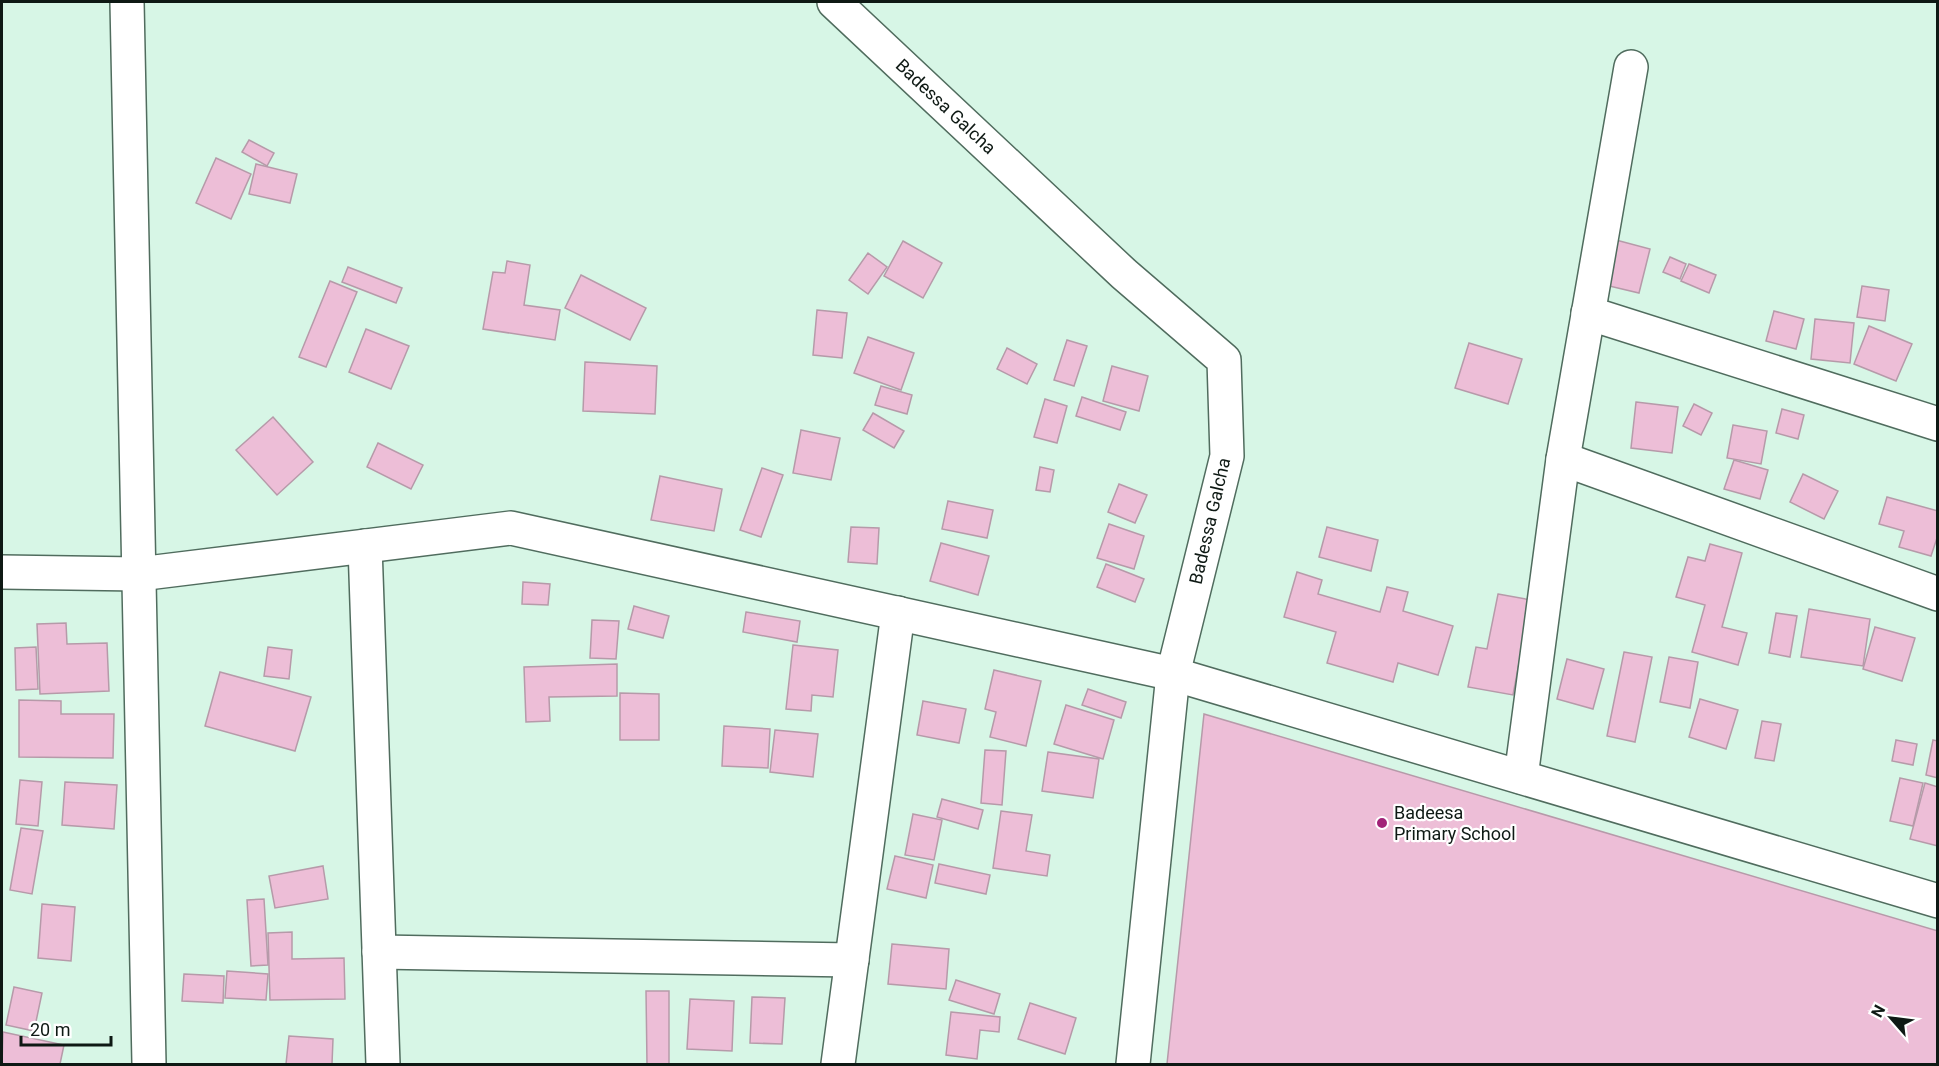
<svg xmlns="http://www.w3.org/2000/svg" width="1939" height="1066" font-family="Roboto,sans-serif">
	<rect width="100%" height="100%" fill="#d7f6e6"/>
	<g fill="#edbed7" stroke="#b69aa9" stroke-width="1.5">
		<path d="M249,140l25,13 -7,13 -25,-14z"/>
		<path d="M216,158l35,16 -20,45 -35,-16z"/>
		<path d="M256,164l41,10 -7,29 -41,-9z"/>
		<path d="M1616,240l34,9 -11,44 -34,-8z"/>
		<path d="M903,241l39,22 -19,35 -39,-22z"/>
		<path d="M868,253l19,14 -19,27 -19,-14z"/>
		<path d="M1670,257l16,7 -6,15 -17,-7z"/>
		<path d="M507,261l23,4 -6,40 36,5 -5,30 -72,-11 10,-57 12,1z"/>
		<path d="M1689,264l27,11 -7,18 -28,-12z"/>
		<path d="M348,267l54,21 -6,15 -54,-21z"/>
		<path d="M581,275l65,33 -16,32 -65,-32z"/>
		<path d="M330,281l27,11 -31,75 -27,-10z"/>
		<path d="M1862,286l27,4 -4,31 -28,-4z"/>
		<path d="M817,310l30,3 -5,45 -29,-3z"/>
		<path d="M1774,311l30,8 -8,30 -30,-8z"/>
		<path d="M1815,319l39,4 -4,40 -39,-4z"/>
		<path d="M1869,326l43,18 -16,37 -42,-17z"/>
		<path d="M366,329l43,17 -18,43 -42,-17z"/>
		<path d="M868,337l46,16 -13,37 -47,-17z"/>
		<path d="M1067,340l20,6 -13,40 -20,-6z"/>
		<path d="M1469,343l53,16 -14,45 -53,-16z"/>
		<path d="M1007,348l30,16 -10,20 -30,-15z"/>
		<path d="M585,362l72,4 -2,48 -72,-3z"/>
		<path d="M1112,366l36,10 -9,35 -36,-10z"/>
		<path d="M881,386l31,9 -5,19 -32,-9z"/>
		<path d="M1082,397l44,15 -6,18 -44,-14z"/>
		<path d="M1045,399l22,7 -10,37 -23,-6z"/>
		<path d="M1636,402l42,5 -6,46 -41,-5z"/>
		<path d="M1694,404l18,9 -11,22 -18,-9z"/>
		<path d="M1782,409l22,6 -6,24 -22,-6z"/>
		<path d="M873,413l31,18 -10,17 -31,-18z"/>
		<path d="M273,417l40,45 -36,33 -41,-45z"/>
		<path d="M1733,425l34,6 -6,33 -34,-6z"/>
		<path d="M801,430l39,8 -9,42 -38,-7z"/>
		<path d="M378,443l45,22 -12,24 -44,-22z"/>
		<path d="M1734,460l34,10 -8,29 -36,-10z"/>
		<path d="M1040,467l14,3 -4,22 -14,-2z"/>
		<path d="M762,468l21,7 -22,62 -21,-7z"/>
		<path d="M1803,474l35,17 -14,28 -34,-17z"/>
		<path d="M660,476l62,13 -8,42 -63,-11z"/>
		<path d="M1119,484l28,11 -12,28 -27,-11z"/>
		<path d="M1887,497l51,14v24l-7,21 -32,-9 5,-16 -25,-7z"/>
		<path d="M948,501l45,9 -6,28 -45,-9z"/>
		<path d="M1109,524l35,12 -10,33 -37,-11z"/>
		<path d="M851,527l28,1 -2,36 -29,-2z"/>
		<path d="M1327,527l51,13 -7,31 -52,-14z"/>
		<path d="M941,543l48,13 -11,39 -48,-14z"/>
		<path d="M1710,544l32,9 -20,74 25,6 -9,32 -46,-13 13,-47 -29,-8 12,-40 17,4z"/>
		<path d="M1106,564l38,15 -9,23 -38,-15z"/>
		<path d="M1297,572l25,8 -4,14 62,18 7,-25 21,5 -5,19 50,15 -15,49 -40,-12 -5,19 -66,-19 9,-31 -52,-15z"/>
		<path d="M523,582l27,2 -2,21 -26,-1z"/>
		<path d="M1498,594l33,6 -18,95 -45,-8 8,-40 11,2z"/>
		<path d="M634,606l35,10 -6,22 -35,-9z"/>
		<path d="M1809,609l61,10 -7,47 -62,-9z"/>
		<path d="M746,612l54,9 -3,21 -54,-10z"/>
		<path d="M1776,613l21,3 -7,41 -21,-4z"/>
		<path d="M592,620l27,1 -3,38 -26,-1z"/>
		<path d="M66,623l1,21 40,-1 2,48 -69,3 -3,-70z"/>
		<path d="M1875,627l40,11 -13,43 -39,-12z"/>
		<path d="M793,645l45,5 -5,47 -21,-2 -1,16 -25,-2z"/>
		<path d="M36,647l2,42 -22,1 -1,-42z"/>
		<path d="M268,647l24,3 -3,29 -25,-3z"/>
		<path d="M1624,652l28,5 -17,85 -28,-6z"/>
		<path d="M1669,657l29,5 -8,46 -30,-6z"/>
		<path d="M1567,659l37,10 -11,40 -36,-10z"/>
		<path d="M617,664v32l-68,1 1,24 -24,1 -2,-55z"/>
		<path d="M994,670l47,11 -15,65 -36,-9 6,-25 -11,-3z"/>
		<path d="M220,672l91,25 -16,54 -90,-25z"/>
		<path d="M1088,689l38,13 -5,16 -39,-13z"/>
		<path d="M620,693l39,1v46h-39z"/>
		<path d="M1700,699l38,11 -12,39 -37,-12z"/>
		<path d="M19,700l42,1v13h53l-1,44 -94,-1z"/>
		<path d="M923,701l43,8 -7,34 -42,-8z"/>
		<path d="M1066,705l48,15 -11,39 -49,-15z"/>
		<path d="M1204,714l734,217v133h-771z"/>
		<path d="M1762,721l19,3 -7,37 -19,-3z"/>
		<path d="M724,726l46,3 -2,39 -46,-2z"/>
		<path d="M775,730l43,4 -5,43 -43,-5z"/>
		<path d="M1896,740l21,4 -4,21 -21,-4z"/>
		<path d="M1933,740l5,1v37l-12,-3z"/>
		<path d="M985,750l21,1 -4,54 -21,-2z"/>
		<path d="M1048,752l51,7 -6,39 -51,-7z"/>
		<path d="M1900,778l23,5 -10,43 -23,-5z"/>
		<path d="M20,780l22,2 -4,44 -22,-2z"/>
		<path d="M65,782l52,3 -3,44 -52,-4z"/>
		<path d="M1925,783l13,4v59l-28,-7z"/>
		<path d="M942,799l41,11 -5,19 -41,-12z"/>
		<path d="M1001,811l31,4 -6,36 24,4 -3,21 -54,-8z"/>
		<path d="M913,814l29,6 -8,40 -29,-5z"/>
		<path d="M21,828l22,3 -11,63 -22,-4z"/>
		<path d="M895,856l38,9 -7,33 -39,-9z"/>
		<path d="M939,864l51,11 -4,19 -51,-11z"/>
		<path d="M323,866l5,33 -53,9 -6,-32z"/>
		<path d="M264,899l4,66 -17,1 -4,-66z"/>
		<path d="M42,904l33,3 -4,54 -33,-3z"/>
		<path d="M292,932v27l52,-1 1,41 -75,1 -2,-67z"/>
		<path d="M892,944l57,5 -3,40 -58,-5z"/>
		<path d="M227,971l41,3 -2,26 -41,-2z"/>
		<path d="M184,974l40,2 -1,27 -41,-2z"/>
		<path d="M956,980l44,14 -6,20 -45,-14z"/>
		<path d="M14,987l28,6 -8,38 -28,-6z"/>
		<path d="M646,991h23v73h-22z"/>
		<path d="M752,997l33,1 -3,46 -32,-1z"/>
		<path d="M690,999l44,2 -2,50 -45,-2z"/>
		<path d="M1030,1003l46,15 -11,36 -47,-15z"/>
		<path d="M951,1012l49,5 -1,15 -19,-2 -3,29 -31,-4z"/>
		<path d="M3,1032l61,13 -4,19h-58z"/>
		<path d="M289,1036l44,3 -1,25h-46z"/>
	</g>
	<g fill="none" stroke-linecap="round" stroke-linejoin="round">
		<g stroke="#506c5e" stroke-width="36">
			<g id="minor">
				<path d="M127,2l22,1062"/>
				<path d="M1588,313l350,111"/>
				<path d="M1563,459l375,135"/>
				<path d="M365,546l18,518"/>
				<path d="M2,572l137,2 372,-46 662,146 765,227"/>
				<path d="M1521,777l42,-318 68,-392"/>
				<path d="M379,952l473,8"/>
				<path d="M838,1064l60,-451"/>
			</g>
		</g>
		<g stroke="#506c5e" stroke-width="36">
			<g id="tertiary">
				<path id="s1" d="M834,2l290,272 100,86 3,96 -54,218 -40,390"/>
			</g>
		</g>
		<use href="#minor" stroke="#fff" stroke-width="33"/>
		<use href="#tertiary" stroke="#fff" stroke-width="33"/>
	</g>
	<circle fill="#a12378" stroke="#fff" stroke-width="2" cx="1382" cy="823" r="6"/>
	<g text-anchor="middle" stroke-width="4.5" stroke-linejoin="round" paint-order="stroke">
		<g font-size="18" fill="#0e1914" stroke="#fff">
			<text dy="6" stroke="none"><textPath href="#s1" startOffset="153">Badessa Galcha</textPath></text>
			<text transform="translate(1210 521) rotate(-77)" y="6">Badessa Galcha</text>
		</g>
		<g font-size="18" fill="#0e1914" stroke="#fff" text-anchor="start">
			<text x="1394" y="819">Badeesa<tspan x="1394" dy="21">Primary School</tspan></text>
		</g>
	</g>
	<rect width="1939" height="1066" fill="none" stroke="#0e1914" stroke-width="6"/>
	<g transform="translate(1891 1018) rotate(298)" stroke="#ffffff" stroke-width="4.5" paint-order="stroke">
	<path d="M0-4.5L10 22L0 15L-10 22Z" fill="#0e1914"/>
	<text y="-9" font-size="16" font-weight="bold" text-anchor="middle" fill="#0e1914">N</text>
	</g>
	<path d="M21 1036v9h90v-9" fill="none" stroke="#0e1914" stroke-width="3"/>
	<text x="30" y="1036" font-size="18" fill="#0e1914" stroke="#ffffff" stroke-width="4.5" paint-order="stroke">20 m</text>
</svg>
